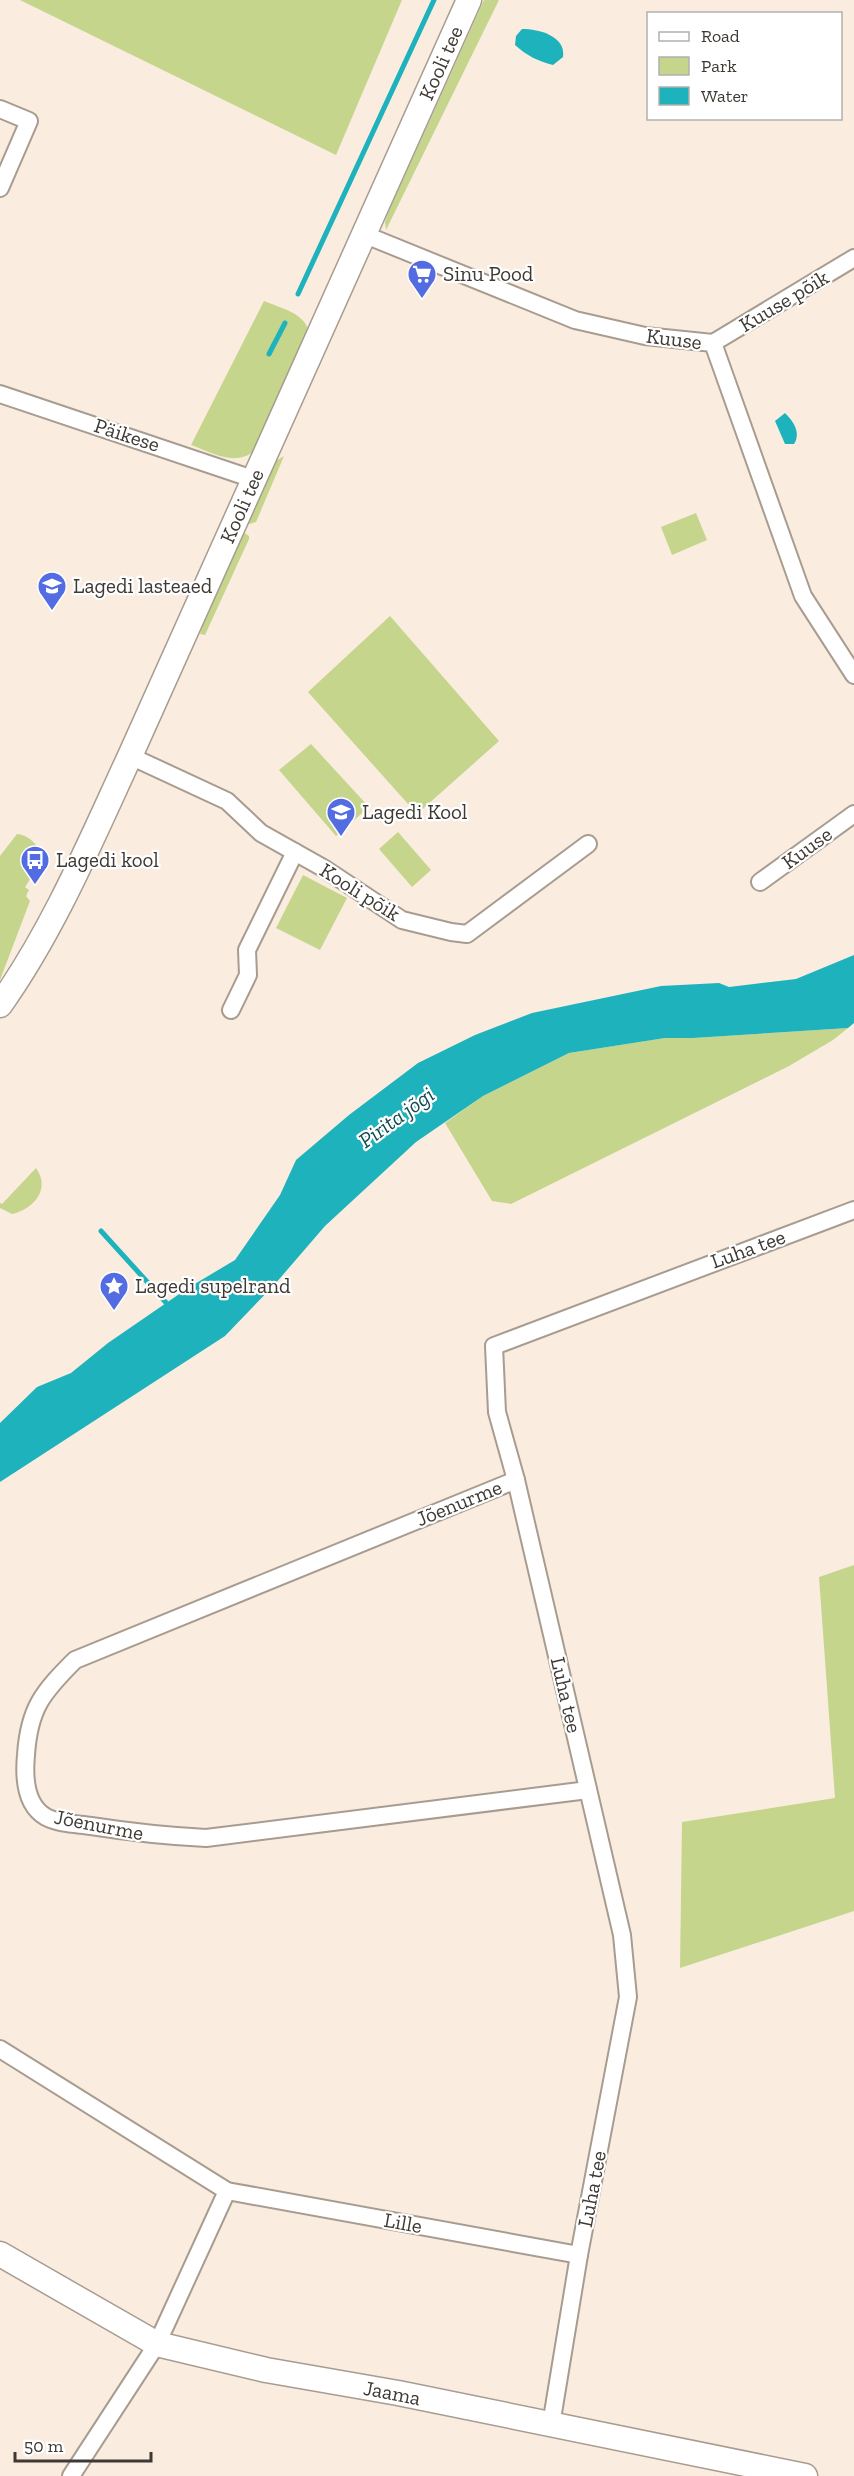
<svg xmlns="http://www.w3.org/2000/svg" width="854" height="2476" font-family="'Zilla Slab',serif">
	<rect width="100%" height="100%" fill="#faede0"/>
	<g fill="#c5d58c">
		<path d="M20,0h382l-66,155z"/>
		<path d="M484,0h15l-113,230 -1,-8 3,-9z"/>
		<path d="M264,301c16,7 43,12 45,33l-53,115c-19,19 -43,4 -65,-4z"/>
		<path d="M284,456l-28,66 -10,3 30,-64z"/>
		<path d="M696,513l11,27 -35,15 -11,-28z"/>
		<path d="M243,532l6,4v3l-44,96 -5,-1 6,-17z"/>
		<path d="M390,616l109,125 -82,73 -109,-122z"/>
		<path d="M311,744l58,63 -33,29 -57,-66z"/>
		<path d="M398,832l33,38 -19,17 -33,-38z"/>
		<path d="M17,834c14,1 24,15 27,28l-9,18 -4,-2 -6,9 4,3 -3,6 4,5 -30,79v-124z"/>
		<path d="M303,875l44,23 -27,52 -44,-22z"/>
		<path d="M848,1028l-15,12 -44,26 -278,138 -19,-3 -47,-78 38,-27 86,-43 96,-15h28z"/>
		<path d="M36,1168c15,21 -2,41 -24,46l-12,-6v-5l2,1z"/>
		<path d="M854,1565v346l-174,57 2,-146 153,-24 -16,-221z"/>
	</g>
	<g fill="#1eb2bc">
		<path d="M522,29c17,0 44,7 41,28l-10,8c-15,-4 -26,-9 -38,-20l1,-9z"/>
		<path d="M785,413c9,9 16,20 9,31h-9l-10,-23z"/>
		<path d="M854,955v68l-6,5 -155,10h-28l-96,15 -86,43 -67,46 -91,84 -50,58 -50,52 -225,146v-59l37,-36 34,-14 37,-30 80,-55 47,-28 45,-65 16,-35 53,-45 69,-52 57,-28 57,-22 129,-27 58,-3 10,4 67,-8z"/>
	</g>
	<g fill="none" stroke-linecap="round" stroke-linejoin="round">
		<g stroke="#1eb2bc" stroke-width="5">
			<path d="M298,294l136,-294"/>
			<path d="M269,354l16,-31"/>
			<path d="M101,1231l69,76"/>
		</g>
		<g stroke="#a89c90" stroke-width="20">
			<g id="street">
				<path d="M0,109l29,12 -29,67"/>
				<path d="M363,234l212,86 70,16 68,7 90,253 51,79"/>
				<path d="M713,343l141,-85"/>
				<path d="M0,394l253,85"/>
				<path d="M130,756l97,45 34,32 64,36 77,51 49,12 16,2 121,-90"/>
				<path d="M760,882l94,-68"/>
				<path d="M231,1010l17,-35 -1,-25 48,-98"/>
				<path d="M516,1480l-441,180c-32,32 -46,48 -49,95 -2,21 -1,50 20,62 13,7 31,7 45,9 39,6 76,10 115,12l382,-48"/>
				<path d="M0,2049l227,142 352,64"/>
				<path d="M551,2425l28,-170 49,-258 -6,-62 -106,-455 -19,-68 -3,-66 360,-136"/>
				<path d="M71,2476l86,-132 70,-153"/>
			</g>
		</g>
		<g stroke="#a89c90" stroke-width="27">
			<g id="secondary">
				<path d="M0,1005c54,-76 91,-165 130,-249l339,-756"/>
				<path d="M0,2254l157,90 109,26 132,23 407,83"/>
			</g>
		</g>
		<use href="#street" stroke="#fff" stroke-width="16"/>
		<use href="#secondary" stroke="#fff" stroke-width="24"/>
	</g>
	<defs>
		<g id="supermarket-pin" transform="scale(1.5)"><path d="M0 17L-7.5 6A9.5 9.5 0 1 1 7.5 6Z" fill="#536ce1" stroke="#fff"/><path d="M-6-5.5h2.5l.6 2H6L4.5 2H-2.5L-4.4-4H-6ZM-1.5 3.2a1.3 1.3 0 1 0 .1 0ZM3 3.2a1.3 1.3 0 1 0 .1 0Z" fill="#fff"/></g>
		<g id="school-pin" transform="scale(1.5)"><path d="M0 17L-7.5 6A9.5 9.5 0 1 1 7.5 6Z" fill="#536ce1" stroke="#fff"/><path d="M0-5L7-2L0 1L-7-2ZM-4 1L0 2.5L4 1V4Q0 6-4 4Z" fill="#fff"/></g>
		<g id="bus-pin" transform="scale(1.5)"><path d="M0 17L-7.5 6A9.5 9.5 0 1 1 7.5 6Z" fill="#536ce1" stroke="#fff"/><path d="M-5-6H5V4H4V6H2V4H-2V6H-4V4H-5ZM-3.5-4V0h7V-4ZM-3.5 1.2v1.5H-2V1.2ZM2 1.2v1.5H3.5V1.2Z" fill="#fff"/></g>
		<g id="sight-pin" transform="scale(1.5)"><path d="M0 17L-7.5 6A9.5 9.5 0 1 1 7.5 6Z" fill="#536ce1" stroke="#fff"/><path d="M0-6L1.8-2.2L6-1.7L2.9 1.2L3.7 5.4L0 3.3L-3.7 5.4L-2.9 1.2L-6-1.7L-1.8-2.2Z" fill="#fff"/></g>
	</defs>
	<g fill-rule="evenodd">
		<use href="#supermarket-pin" x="422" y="274"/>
		<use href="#school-pin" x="52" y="586"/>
		<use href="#school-pin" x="341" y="812"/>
		<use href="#bus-pin" x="35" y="860"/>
		<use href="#sight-pin" x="114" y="1286"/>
	</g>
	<g text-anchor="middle" stroke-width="4.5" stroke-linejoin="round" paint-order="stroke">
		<g font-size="21" fill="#3e3934" stroke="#fff">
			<text transform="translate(441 63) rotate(-66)" y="7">Kooli tee</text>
			<text transform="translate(784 301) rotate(-31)" y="7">Kuuse põik</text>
			<text transform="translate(674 339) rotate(7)" y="7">Kuuse</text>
			<text transform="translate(127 435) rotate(18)" y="7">Päikese</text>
			<text transform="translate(242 506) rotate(-66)" y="7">Kooli tee</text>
			<text transform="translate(807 848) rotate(-36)" y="7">Kuuse</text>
			<text transform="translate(360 892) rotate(32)" y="7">Kooli põik</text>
			<text transform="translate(748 1249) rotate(-20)" y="7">Luha tee</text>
			<text transform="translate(459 1503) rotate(-22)" y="7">Jõenurme</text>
			<text transform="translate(566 1695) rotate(77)" y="7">Luha tee</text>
			<text transform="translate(99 1825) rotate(11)" y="7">Jõenurme</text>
			<text transform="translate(592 2189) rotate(-79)" y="7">Luha tee</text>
			<text transform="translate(403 2223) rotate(10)" y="7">Lille</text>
			<text transform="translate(392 2393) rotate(11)" y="7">Jaama</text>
		</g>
		<g font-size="21" fill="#3e3934" stroke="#fff" text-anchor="start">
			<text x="443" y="281">Sinu Pood</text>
			<text x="73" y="593">Lagedi lasteaed</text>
			<text x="362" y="819">Lagedi Kool</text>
			<text x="56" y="867">Lagedi kool</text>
			<text x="135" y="1293">Lagedi supelrand</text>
		</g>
		<g font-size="22" font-style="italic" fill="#124c50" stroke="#fff">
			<text transform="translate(396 1117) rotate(-36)" y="8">Pirita jõgi</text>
		</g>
	</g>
	<rect x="647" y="12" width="195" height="108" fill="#ffffff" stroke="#b2b0ae" stroke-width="1.5"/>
	<rect x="659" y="32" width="30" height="9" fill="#ffffff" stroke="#b2b0ae" stroke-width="1.5"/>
	<text x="701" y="42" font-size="18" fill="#3e3934">Road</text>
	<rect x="659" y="57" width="30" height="18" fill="#c5d58c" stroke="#b2b0ae" stroke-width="1.5"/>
	<text x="701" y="72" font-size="18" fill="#3e3934">Park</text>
	<rect x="659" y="87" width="30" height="18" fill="#1eb2bc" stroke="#b2b0ae" stroke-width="1.5"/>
	<text x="701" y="102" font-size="18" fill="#3e3934">Water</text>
	<path d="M15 2452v9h136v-9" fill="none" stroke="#3e3934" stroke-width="3"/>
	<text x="24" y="2452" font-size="18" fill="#3e3934" stroke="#ffffff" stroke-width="4.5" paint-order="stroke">50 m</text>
</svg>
